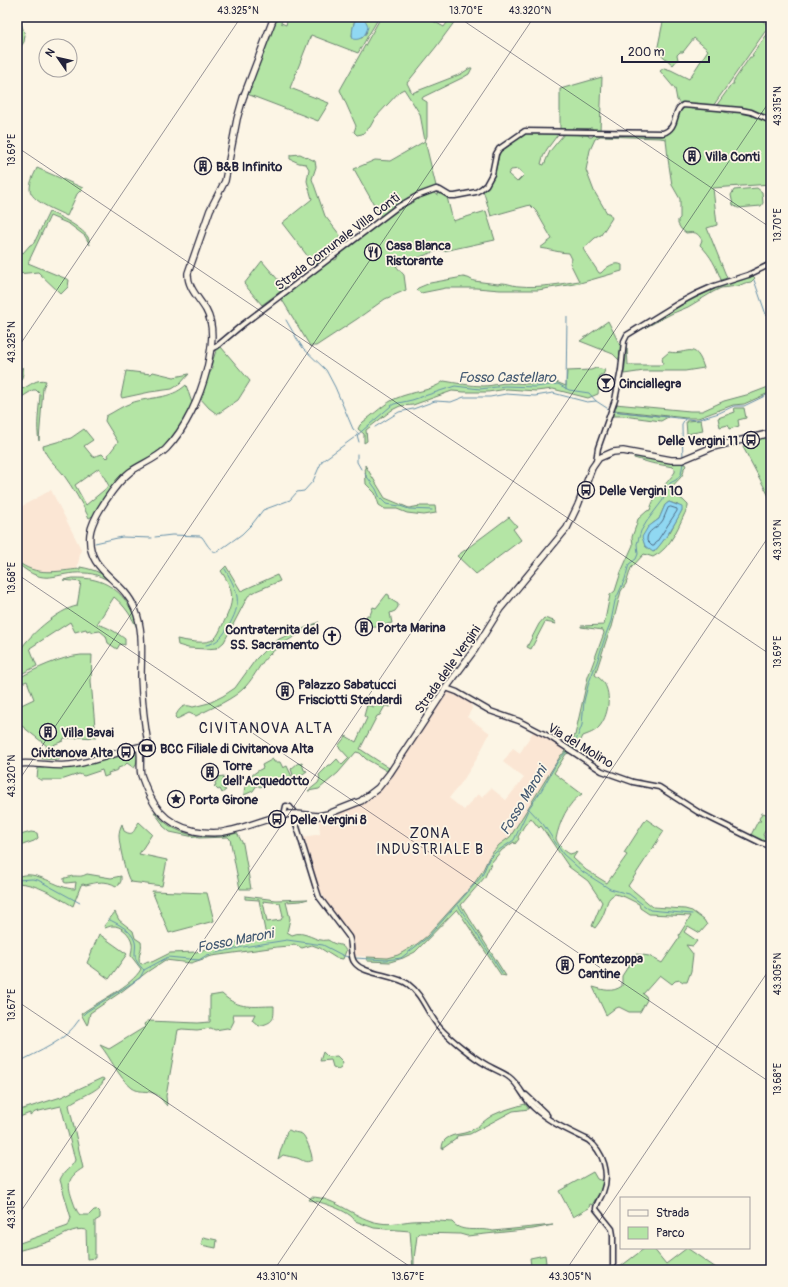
<svg xmlns="http://www.w3.org/2000/svg" width="788" height="1287" font-family="Pangolin,sans-serif">
	<rect width="100%" height="100%" fill="#fcf5e5"/>
	<filter id="ink" filterUnits="userSpaceOnUse"><feTurbulence type="fractalNoise" baseFrequency=".025" numOctaves="2"/><feDisplacementMap in="SourceGraphic" scale="8" xChannelSelector="R" yChannelSelector="G"/><feConvolveMatrix kernelMatrix="1 2 1 2 8 2 1 2 1" color-interpolation-filters="sRGB"/></filter>
	<g filter="url(#ink)">
		<g fill="#fbe6d4">
			<path d="M51,490l30,59 -4,20 -28,3 -16,-2 -16,-9v-52z"/>
			<path d="M448,692l6,1 17,10 1,6 -5,8 23,16 -14,27 -14,22 -13,16 15,12 14,-16 4,3 9,-9 15,12 18,-22 -21,-16 10,-14 7,5 14,-23 29,17 -1,2 2,1 -54,87 -11,8 -10,12 -7,15 -9,13 -46,51 -10,8 -19,11 -11,3 -32,-2 -3,-19 -25,-35 -8,-13 -15,-52 16,-3 -1,-15 24,-7 15,-7 12,-7 10,-8 13,-16 52,-81z"/>
		</g>
		<g fill="#b4e5a5" stroke="#6b8470" fill-rule="evenodd">
			<path d="M17,17h2l6,18 -1,7 -7,10z"/>
			<path d="M276,17h7l-2,6 5,2 2,-7 -1,-1h86l5,2 -20,34 -47,-18 -21,53 39,15 -11,18 -71,-27 2,-7 2,2 1,-1 -2,-4 19,-45h1v-3zM357,18l10,14 -5,6 -10,-2 2,-14z"/>
			<path d="M381,17h45l18,10 7,-10h7l-22,30 -29,36 5,10 49,-19 9,-6h2l-3,6 -5,3 -41,20 -1,2 5,3v34l-2,5 11,45 -2,2 -25,9 -28,20 -27,-48 21,-9 15,1 35,-20 -5,-27 -16,-25 -4,2 -25,27 -5,9 -8,7 -5,1 -3,-3 2,-6 -16,-36z"/>
			<path d="M664,17h5l6,5 5,-5h78l11,9 -56,80 -21,-2 -1,-1h-8l-1,-1 -2,2 -3,-4 -2,-11 -15,-18 4,-3 7,2 18,9 19,-29 -14,-12 -11,14h-3l-3,3 1,4 -5,6 -16,-14z"/>
			<path d="M771,29v90c-19,-8 -33,-13 -55,-13l16,-22h2l-1,-2 17,-25h3v-1l-1,-1z"/>
			<path d="M602,77l-2,54h-8v-3h-2l-1,3h-12l-2,-3h-2l-2,2h-10l-1,-1v-40z"/>
			<path d="M685,107l33,3 13,4 5,-3 17,4 18,8v27l-4,8 4,2v24l-58,4 4,37 -10,3 20,50 -6,2c-5,-14 -10,-24 -21,-35l2,-5c-5,-8 -7,-8 -16,-7l-5,-4 -3,-5v-4l2,-2v-19l-8,-14 -4,-26 -2,-20 -6,-1 -60,-2 -5,3 -5,11 -4,20 8,21 13,22h2l3,5 -11,17 -6,3 -12,11 16,24h2c5,-6 14,-12 21,-8v6l-42,12 -42,7h-38l-24,-2h-30l-25,5 -5,-3 2,-2 12,-5 33,-6 5,1 6,3 24,3c6,-3 14,2 21,2 20,2 41,-2 60,-5l-9,-18 2,-4 -3,-6c-10,0 -19,-4 -29,-5l12,-9 -16,-28 -6,-6 -39,11 -8,-26 8,-10 4,-8 5,-21 24,-17 6,-1h29l-12,16 -4,8 -2,7 3,1 6,-14 14,-17 24,1 1,2h3l2,-2 68,1c21,-7 10,-21 23,-29zM519,169l5,6 -7,7 -9,-8 3,-4z"/>
			<path d="M300,154l15,7 1,6 -4,12 13,37 22,28 -11,8h-2l-1,2h-2v2l-5,2 -10,9 -34,-44 30,-24 -5,-18 2,-12 -3,-5 -7,-1 -9,-4v-4z"/>
			<path d="M37,168l46,20 -6,6 -10,22c-10,-5 -37,-15 -37,-27 0,-8 4,-14 7,-21z"/>
			<path d="M757,188l5,4 1,11 -2,3 -23,2 -5,-3 -2,-10 3,-5z"/>
			<path d="M434,191v2l4,2 1,-3 8,5 6,24 33,-10 9,29 -51,11 -5,-1 -43,16 8,9 2,15 -21,9 -28,20 -41,27h-6l-29,-48 51,-39 3,1 2,-1v-3c29,-22 63,-55 97,-65z"/>
			<path d="M49,212c9,3 36,17 40,27 0,2 0,4 1,6l-5,-9 -16,-12 -19,-8 -22,47 41,17 -1,7 -7,7 -23,-22 -21,2v-25l6,4 7,-8 4,-2z"/>
			<path d="M262,261l23,27 -23,17 -18,-21z"/>
			<path d="M753,276l2,2 -4,4 -6,1 -7,3 -17,2 -8,4 -25,15 -17,7 -38,20 47,-28 35,-18z"/>
			<path d="M608,321l13,26 -2,13 -6,-6 -33,-13z"/>
			<path d="M221,347l29,34 -12,19 -19,13 -2,1 -8,-6 -9,-10 9,-24 4,-6 -2,-3 5,-14z"/>
			<path d="M627,348l1,17h33l2,-1 -1,-6 7,-6c18,4 26,-13 35,16l-19,3h-41l-20,3z"/>
			<path d="M22,367c4,6 -4,15 0,22 8,-3 14,-11 24,-8l-3,7 -4,53c-3,-15 0,-31 1,-47l-4,-4h-3l-16,10v-20l3,-2z"/>
			<path d="M596,368l9,2 -2,5h-3l-2,7 1,2 -1,10 -10,4 -35,-9 -17,2 -29,-2 -19,3h-24l-12,-1 -39,14 -13,1 -8,4 -26,20 1,11 -3,2v-9l-6,-5 2,-4 3,-3c10,-7 23,-20 34,-24 16,-7 33,-6 47,-17 13,2 26,5 40,5 8,0 16,-3 24,-3 19,0 24,3 43,-3l15,6 1,-15 24,-1z"/>
			<path d="M126,371l25,3 2,-2 21,5 15,-3 -9,10 -8,5 -22,3 -28,6 -1,-2z"/>
			<path d="M186,385l6,18c-9,19 -20,39 -38,51 -13,9 -28,15 -38,27 -8,8 -18,34 -27,37 -7,-15 -16,-30 -26,-44 -7,-9 -18,-17 -20,-28l28,-8 13,-9 9,11 -9,6 9,11 9,-3 4,4 3,-1 -1,-2 10,-13 -13,-21 1,-5c8,-4 16,-10 25,-13 20,-7 39,-3 55,-18zM99,468l10,18 -23,19 -11,-20z"/>
			<path d="M771,386v6l-27,12 -11,1 -35,13h-12l-72,-8 -2,-2 3,-4 75,7h12l22,-10 26,-7z"/>
			<path d="M734,408h10l2,10 -8,2 1,6 -10,3 -1,-4 -8,2 -2,-9 17,-6z"/>
			<path d="M612,411l56,6 -7,4 -38,-5h-13z"/>
			<path d="M701,420l2,11 -16,3 -1,-13z"/>
			<path d="M768,436l1,2 2,-1v13l-4,2 1,2 -3,1 1,6 5,-1v40l-28,-53 3,-5z"/>
			<path d="M634,455l23,5 28,4 1,2 -2,2c1,9 -10,14 -14,22l1,2 12,8 5,5v2c-9,17 -16,41 -35,50l-9,-3 -13,14 -5,16 -5,7 -9,36 -5,11 -12,37c3,2 7,5 9,8 8,12 4,34 -5,44 -4,5 -11,7 -16,9l-6,12 -5,4 -6,2 -12,19 28,21c-14,8 -23,29 -26,45 3,7 7,11 14,15l7,-2 -4,6 13,12 21,13 20,-28 -3,-2 22,-34 18,12 -36,55 25,21 32,2 7,2 12,9 3,5 -7,8 -12,-7 -4,6 13,9 -4,5 -7,-1 7,9 -2,17 -4,11h-4l-3,-2 -5,1 -3,3 -12,-9 -17,19 3,2 1,4 -7,12h-11l-10,-5 -5,2 -8,6 -13,-28c11,3 19,6 29,-1v-10l14,-22 13,2 13,7 18,-26 -1,-2 12,-19 -42,-2 -9,-6 -1,-4 -14,-7 -10,-3c-9,5 -7,9 -10,16 -2,7 -6,13 -10,18l-3,-2 10,-24 -14,-21 -19,-14 -28,-41 -2,2 -8,-10 -7,8 -6,11 1,2 -4,5 -1,-2 -12,8 -11,13 -6,14 -24,28 45,71 -5,-1 -44,-66 -42,43 -12,6 -13,4 -23,-1v-4l20,1 11,-3 19,-11 10,-8 46,-51 9,-13 7,-15 10,-12 11,-8 51,-82 2,-1 12,-19 13,-58 16,-44 -1,-3 -22,-3v-1l23,-1 6,-30 5,-4 6,-19 12,-27 -1,-8 4,-11 2,-7 9,-8 3,-1c4,-16 16,-25 25,-38v-3l-2,-2 -22,-4 -17,-5zM669,502l9,3 4,5 -12,22 -16,20 -9,-6 -2,-9 9,-13 7,-5 6,-14z"/>
			<path d="M365,465l20,33 24,10 11,-2h15l1,7 -12,2 -17,-2 -10,-4h-12l-6,-4 -4,-12 -9,-9z"/>
			<path d="M509,517l8,9 -4,3 8,11 -45,34 -19,-18z"/>
			<path d="M17,561c19,16 40,10 63,8v-2c17,3 24,7 36,18 -10,-6 -20,-12 -32,-12 -30,-2 -37,16 -67,-10z"/>
			<path d="M226,566l15,25 36,-16 3,6 -24,10 -8,5 -24,46 -7,6 -11,1 -18,-1 -10,-3 -1,-6c10,2 29,6 37,0 4,-3 6,-9 8,-13 12,-24 14,-33 -1,-55z"/>
			<path d="M73,578c8,0 15,0 22,2 24,6 39,27 43,50 -6,-13 -13,-24 -24,-33l-17,27c11,3 19,8 28,15v6l-5,-1 -3,5 -9,-6 -2,-7 -6,-5 -7,1 -3,-2 -3,1 -1,-2 -11,3 -5,-10 -40,26 7,18 -20,10c0,-7 -2,-16 1,-22 8,-17 41,-45 59,-48l4,-24 -18,-2z"/>
			<path d="M387,594l2,1 1,4 8,5v3l-3,4 -5,2 2,10c-12,3 -17,8 -28,-1l3,-7h3l3,-8 3,1z"/>
			<path d="M544,618l10,3 2,3 -11,-2 -14,27 -4,-2 12,-23z"/>
			<path d="M319,622c-16,10 -35,19 -49,32 -10,9 -15,22 -24,32 -13,14 -33,21 -50,30l-7,-3 -12,6 -2,-2c4,-8 8,-14 18,-10l16,-4 14,-7 12,-8 21,-29 10,-10 13,-10z"/>
			<path d="M81,655h11l-1,26 5,57 -18,-1 -1,1h-13l-1,3 -10,4 -1,11h7v4l-16,-1 -3,-1 -1,-5h4l4,-7 -25,-20 -5,2v-21l17,-8 -7,-18 -10,4v-6c18,-10 43,-22 64,-24z"/>
			<path d="M391,700v4l2,1 -3,2 -5,-1 -5,9 -3,1 -17,33 29,19 -2,3 -21,-12 -6,-6 -4,-1 -18,21 -19,16 -11,2 10,-8 2,-4 -1,-4 10,-10h2l6,-6 5,6 7,-7 -11,-12 8,-10 10,6 11,-24 -3,-2 3,-11 7,2 3,-6c6,4 9,4 14,-1z"/>
			<path d="M134,751h2l2,2 -2,12 -2,3 -7,-5 -3,3 -6,2v2l-10,3 1,2 -5,2 -2,-7 -18,6 -5,-2 -18,6h-20l-4,-2 1,-10h6l1,-2 6,1z"/>
			<path d="M273,759l1,3h6l3,6 4,-2 6,13 -18,1 -15,7 -3,-2 -4,6 -9,4c0,-14 7,-21 19,-27l-1,-3z"/>
			<path d="M298,763l1,1 3,-1 2,7 3,1 -7,5 -6,2 -3,-9z"/>
			<path d="M224,776l-2,12 4,2 -4,3 -2,-4 -2,1 -4,-4 2,-1 -1,-2 3,-4 -1,-2z"/>
			<path d="M154,812h1c19,25 53,29 82,21l6,11 8,45h-11l-10,-50 -2,-2 -29,1 -29,-6 -7,-6 -1,-3z"/>
			<path d="M762,813l9,2 -2,7 2,1v11l-6,-3 -2,4 1,1v2l4,2 3,-5v9l-8,-2 -12,-7 7,-14h3l-2,-2z"/>
			<path d="M139,822l13,12 -13,20 28,6 -5,26 -31,-4c-5,-4 -12,-38 -12,-46 0,-4 1,-8 3,-12l2,7c11,7 10,-3 15,-9z"/>
			<path d="M31,832l6,1 1,5 -4,3 -17,6v-11z"/>
			<path d="M87,874l24,4 10,-2v5l-2,4 -3,1c-10,-6 -19,-4 -30,-1l-3,-1 -2,1 -8,21c-18,-10 -34,-22 -56,-23v-6c20,-9 39,12 58,12l1,-7 -10,1 -2,-1v-4c4,0 6,-2 10,-2 6,0 7,1 13,-2z"/>
			<path d="M152,891l55,2 7,28 -45,12z"/>
			<path d="M245,896l31,4 32,-1 -7,2 -15,1 4,17 -3,13 5,3c13,-6 24,8 36,5 2,1 3,2 5,3 7,3 9,0 13,8l-3,8 -7,-1 -16,-10 -8,-3 -10,3 -8,-4 -5,2 -12,1 -65,9 -21,7 -26,-3 -18,12 -26,20 -31,21 -2,10 -1,2 -6,-11c16,-12 51,-28 60,-45l-10,-13c0,-4 2,-8 1,-13 -1,-8 -11,-18 -20,-17 -2,0 -4,1 -7,2l-1,-2 11,-14 4,8 14,11 2,7 6,4c2,8 -4,13 -1,21l2,1 6,-3 4,1 18,-9 26,-1 13,-4 57,-12 -7,-36 -14,-1zM263,901l17,2 3,13 -2,4 -14,2z"/>
			<path d="M99,934l28,20 -18,25 -22,-16z"/>
			<path d="M222,994c17,16 31,12 52,12 0,14 0,16 -15,20l-7,-6 3,-6h-22l1,7 -4,8 -3,-1 -12,2 -4,-2 -14,2 -15,-1 -4,1 -12,66 1,10c-4,-4 -8,-12 -14,-13 -7,-3 -14,0 -21,-5 -14,-11 -21,-30 -32,-43l9,4 36,-22 -1,-3 4,-3 50,2 12,-1v-26z"/>
			<path d="M323,1052l5,5 9,-1 6,6 -2,5 -3,2 -5,-2 -2,-7 -11,1z"/>
			<path d="M102,1078l2,1c-2,12 -27,18 -35,26l14,63c-16,10 -16,16 -10,33 2,5 3,10 7,14h9l5,-5h3l3,3v5l-5,3v37l-8,1 -1,-29c-13,-3 -23,6 -35,11 -11,4 -23,7 -34,10v-7l51,-18 3,-8 -11,-38c3,-9 12,-12 15,-20l-14,-54 -26,6 -5,4v-3l-13,5v-7l44,-14z"/>
			<path d="M525,1104l4,5 -16,2 -43,23 -13,2 -1,3 -14,10c0,-4 1,-8 4,-10 8,-6 16,-4 24,-8 9,-4 14,-11 23,-16 10,-5 22,-8 32,-11z"/>
			<path d="M289,1130c4,3 9,2 13,4 3,1 11,21 10,26 -7,4 -9,0 -15,-2 -5,-1 -10,-2 -14,-3l-5,4 9,-28z"/>
			<path d="M593,1172l4,7 6,2 -2,9 -9,15 -2,-1 -1,4 -16,9 -14,-26z"/>
			<path d="M311,1197c25,0 45,23 69,26 11,2 21,-1 32,-2 13,-1 27,0 40,1 10,12 27,5 41,9l60,-6 -20,4 -66,7 -7,-2 -40,-1 -3,3 -3,23v11h-1l-3,-39 -36,-3 -19,-7c-4,-10 -36,-20 -46,-21z"/>
			<path d="M203,1237l14,3 -1,8 -15,-3z"/>
			<path d="M645,1248h8l13,16 21,-16 32,22h-103z"/>
			<path d="M545,1255l1,8 -15,3 -1,-8z"/>
		</g>
		<g fill="#90d8f2" stroke="#648fa9">
			<path d="M357,18c6,-1 10,3 11,9 -2,7 -6,14 -15,12 -2,-4 0,-17 4,-21z"/>
			<path d="M669,502l13,5v3c-4,9 -22,38 -29,42l-8,-6 -3,-9 6,-10 11,-8 6,-14z"/>
		</g>
		<g fill="none" stroke-linecap="round" stroke-linejoin="round">
			<path stroke="#4e6b84" stroke-width="1" d="M671,507l6,2v2l-23,35h-2l-5,-5c-1,-12 11,-12 16,-21 2,-4 3,-8 5,-12z"/>
			<g stroke="#648fa9" stroke-width="1">
				<path d="M17,33l2,3 -2,5"/>
				<path d="M754,280l17,49"/>
				<path d="M286,320l11,19 6,9 23,22 9,17 18,42 6,5"/>
				<path d="M566,389l1,-72"/>
				<path d="M613,411l83,9 23,-7 15,-7h10l27,-13"/>
				<path d="M375,427l24,-15 14,-3 22,-8 16,1 13,-5h26l16,-3 29,2 18,-3 34,9 9,-1"/>
				<path d="M357,435l2,7"/>
				<path d="M357,454v8l4,7"/>
				<path d="M683,458l-1,-30v-4l3,-5"/>
				<path d="M365,474l11,15 4,9 6,6 14,2 9,3 23,1"/>
				<path d="M155,537l17,-2 28,1 2,1c4,5 8,15 15,15l25,-18 11,-11 10,-13 27,-10 7,-8 7,-1 9,-10 9,-20 33,-24 36,-31 3,-2 18,-4 43,-14 25,3 25,-3 30,1 23,-3 11,6 20,3 7,8 14,9"/>
				<path d="M95,543l27,-6 30,1"/>
				<path d="M206,645c11,-2 15,-7 21,-16 16,-27 12,-35 -2,-60"/>
				<path d="M570,748l7,-10 5,-13 2,-24 5,-19 8,-20 9,-28 5,-13 4,-20 10,-22 4,-15 7,-5 2,-5 -1,-10 4,-13 6,-10 16,-21 1,-5 6,-12 6,-3 5,-6 2,-11"/>
				<path d="M529,809l14,15 20,30 20,18 27,17 19,5 21,16 42,4"/>
				<path d="M17,880l15,-1 6,1 42,23"/>
				<path d="M458,905l44,68"/>
				<path d="M108,919c10,5 24,11 27,23 1,4 0,8 0,12 0,7 5,12 9,16"/>
				<path d="M355,958l31,2 15,-2 27,-21 54,-61 7,-17 7,-7 18,-12 15,-32 12,-17 17,-30 10,-11"/>
				<path d="M82,1016l4,-4 46,-29 8,-5 4,-8 24,-13 31,3 8,-5 36,-8 44,-7 36,5 21,11 6,1"/>
				<path d="M17,1063c22,-12 48,-21 62,-43"/>
			</g>
			<g stroke="#22223b" stroke-width="7">
				<g id="minor">
					<path d="M211,349l6,-3 25,-21 154,-117 21,-12 19,-7 4,1 10,6h5l21,-4 5,-3 5,-4 6,-11 4,-20 3,-5 26,-18 138,2c16,-5 9,-23 20,-28l58,5 10,2 20,9"/>
					<path d="M596,461l2,-13 17,-48 6,-30 3,-29 3,-6 52,-32 17,-9 18,-8 34,-11 23,-11"/>
					<path d="M446,688l11,4 33,19 29,10 31,16 52,34 31,11 26,5 39,25 63,31 10,3"/>
					<path d="M284,815l2,-9 4,1 3,4"/>
					<path d="M294,817l21,68 4,12 30,40c4,8 0,20 6,26 8,11 40,12 53,21 15,11 20,31 32,44 10,11 33,29 45,36 8,5 17,8 24,13 11,8 15,22 25,31 15,14 36,23 54,32 16,12 22,34 15,52 -2,6 -7,11 -7,17l16,20 1,6v35"/>
					<path d="M526,1095l21,20"/>
				</g>
			</g>
			<g stroke="#22223b" stroke-width="8">
				<g id="major">
					<path d="M139,747c3,9 0,19 2,28 10,29 22,49 54,56 11,2 22,3 33,0 21,-4 40,-14 62,-17"/>
					<path d="M17,764c18,-2 35,3 53,1 24,-3 46,-13 69,-18l9,-3c-4,-22 -6,-44 -7,-67 0,-23 3,-46 -6,-68 -12,-31 -49,-37 -45,-75 2,-17 26,-51 40,-62 11,-8 26,-13 36,-23 20,-21 34,-52 41,-80 4,-19 9,-41 -1,-59 -7,-12 -19,-23 -18,-37l22,-63 15,-29 12,-62 6,-21 31,-81"/>
					<path d="M296,814l22,2 10,-2 33,-13 17,-13 12,-15 56,-85 29,-39 25,-40 67,-81 11,-23 14,-37 7,-10 14,-6 10,-1 48,9h11l31,-13 58,-14"/>
				</g>
			</g>
			<use href="#minor" stroke="#fcf5e5" stroke-width="4"/>
			<use href="#major" stroke="#fcf5e5" stroke-width="5.5"/>
			<g stroke="#22223b" stroke-width="8" stroke-linecap="butt">
				<path id="major-bridge" d="M290,814h6"/>
			</g>
			<use href="#major-bridge" stroke="#fcf5e5" stroke-width="5.5"/>
		</g>
	</g>
	<path fill="none" stroke="#22223b" stroke-width="1" stroke-opacity="0.45" d="M458,17l313,211M17,147l754,508M17,349l224,-332M17,574l754,509M17,783l517,-766M17,1001l398,269M17,1217l754,-1118M274,1270l497,-737M566,1270l205,-303"/>
	<defs>
		<g id="building-ring" transform="scale(0.9)"><circle r="9.5" fill="#fcf5e5" stroke="#22223b" stroke-width="1.5"/><path d="M-4-6H4V6H1V3H-1V6H-4ZM-2.5-4.3h1.7v1.8h-1.7ZM.8-4.3h1.7v1.8H.8ZM-2.5-1h1.7V.8h-1.7ZM.8-1h1.7V.8H.8Z" fill="#22223b"/></g>
		<g id="restaurant-ring" transform="scale(0.9)"><circle r="9.5" fill="#fcf5e5" stroke="#22223b" stroke-width="1.5"/><path d="M-5-6h1v4h1v-4h1v4h1v-4h1v5L-1.5 .5V6h-2V.5L-5-1ZM5-6V6H3V1.5H1.5Q1.5-4 5-6Z" fill="#22223b"/></g>
		<g id="bar-ring" transform="scale(0.9)"><circle r="9.5" fill="#fcf5e5" stroke="#22223b" stroke-width="1.5"/><path d="M-6-5H6L.8 .8V4.5H3.5V6h-7V4.5H-.8V.8Z" fill="#22223b"/></g>
		<g id="bus-ring" transform="scale(0.9)"><circle r="9.5" fill="#fcf5e5" stroke="#22223b" stroke-width="1.5"/><path d="M-5-6H5V4H4V6H2V4H-2V6H-4V4H-5ZM-3.5-4V0h7V-4ZM-3.5 1.2v1.5H-2V1.2ZM2 1.2v1.5H3.5V1.2Z" fill="#22223b"/></g>
		<g id="church-ring" transform="scale(0.9)"><circle r="9.5" fill="#fcf5e5" stroke="#22223b" stroke-width="1.5"/><path d="M-1.2-6h2.4v3.5h3.3v2.4h-3.3V6h-2.4V-.1h-3.3v-2.4h3.3Z" fill="#22223b"/></g>
		<g id="bank-ring" transform="scale(0.9)"><circle r="9.5" fill="#fcf5e5" stroke="#22223b" stroke-width="1.5"/><path d="M-6-4H6V4H-6ZM0-2.3a2.3 2.3 0 1 0 0 4.6a2.3 2.3 0 1 0 0-4.6Z" fill="#22223b"/></g>
		<g id="sight-ring" transform="scale(0.9)"><circle r="9.5" fill="#fcf5e5" stroke="#22223b" stroke-width="1.5"/><path d="M0-6L1.8-2.2L6-1.7L2.9 1.2L3.7 5.4L0 3.3L-3.7 5.4L-2.9 1.2L-6-1.7L-1.8-2.2Z" fill="#22223b"/></g>
	</defs>
	<g fill-rule="evenodd">
		<use href="#building-ring" x="692" y="156"/>
		<use href="#building-ring" x="203" y="166"/>
		<use href="#restaurant-ring" x="373" y="252"/>
		<use href="#bar-ring" x="606" y="383"/>
		<use href="#bus-ring" x="751" y="440"/>
		<use href="#bus-ring" x="586" y="490"/>
		<use href="#building-ring" x="364" y="627"/>
		<use href="#church-ring" x="332" y="636"/>
		<use href="#building-ring" x="285" y="691"/>
		<use href="#building-ring" x="48" y="732"/>
		<use href="#bank-ring" x="147" y="748"/>
		<use href="#bus-ring" x="126" y="752"/>
		<use href="#building-ring" x="210" y="772"/>
		<use href="#sight-ring" x="176" y="799"/>
		<use href="#bus-ring" x="277" y="819"/>
		<use href="#building-ring" x="565" y="965"/>
	</g>
	<g text-anchor="middle" stroke-width="3.5" stroke-linejoin="round" paint-order="stroke">
		<g font-size="13" font-weight="bold" fill="#22223b" stroke="#fcf5e5" text-anchor="start">
			<text x="705" y="161">Villa Conti</text>
			<text x="216" y="171">B&amp;B Infinito</text>
			<text x="386" y="250">Casa Blanca<tspan x="386" dy="15">Ristorante</tspan></text>
			<text x="619" y="388">Cinciallegra</text>
			<text x="738" y="445" text-anchor="end">Delle Vergini 11</text>
			<text x="599" y="495">Delle Vergini 10</text>
			<text x="377" y="632">Porta Marina</text>
			<text x="319" y="634" text-anchor="end">Contraternita del<tspan x="319" dy="15">SS. Sacramento</tspan></text>
			<text x="298" y="689">Palazzo Sabatucci<tspan x="298" dy="15">Frisciotti Stendardi</tspan></text>
			<text x="61" y="737">Villa Bavai</text>
			<text x="160" y="753">BCC Filiale di Civitanova Alta</text>
			<text x="113" y="757" text-anchor="end">Civitanova Alta</text>
			<text x="223" y="770">Torre<tspan x="223" dy="15">dell'Acquedotto</tspan></text>
			<text x="189" y="804">Porta Girone</text>
			<text x="290" y="824">Delle Vergini 8</text>
			<text x="578" y="963">Fontezoppa<tspan x="578" dy="15">Cantine</tspan></text>
		</g>
		<g font-size="13" fill="#22223b" stroke="#fcf5e5">
			<text transform="translate(337 241) rotate(-37)" y="5">Strada Comunale Villa Conti</text>
			<text transform="translate(447 669) rotate(-55)" y="5">Strada delle Vergini</text>
			<text transform="translate(581 745) rotate(31)" y="5">Via del Molino</text>
		</g>
		<g font-size="14" font-style="italic" fill="#435972" stroke="#fcf5e5">
			<text x="507" y="382">Fosso Castellaro</text>
			<text transform="translate(523 800) rotate(-59)" y="5">Fosso Maroni</text>
			<text transform="translate(235 940) rotate(-11)" y="5">Fosso Maroni</text>
		</g>
		<g font-size="14" letter-spacing="1" fill="#22223b" stroke="#fcf5e5">
			<text x="430" y="838">ZONA<tspan x="430" dy="16">INDUSTRIALE B</tspan></text>
		</g>
		<g font-size="15" letter-spacing="1" fill="#22223b" stroke="#fcf5e5">
			<text x="266" y="733">CIVITANOVA ALTA</text>
		</g>
	</g>
	<rect width="788" height="1287" fill="none" stroke="#fcf5e5" stroke-width="44"/>
	<rect x="620" y="1197" width="130" height="52" fill="#fcf5e5" stroke="#a5a1a1"/>
	<rect x="628" y="1210" width="20" height="6" fill="#fcf5e5" stroke="#a5a1a1"/>
	<text x="656" y="1217" font-size="12" fill="#22223b">Strada</text>
	<rect x="628" y="1227" width="20" height="12" fill="#b4e5a5" stroke="#a5a1a1"/>
	<text x="656" y="1237" font-size="12" fill="#22223b">Parco</text>
	<g transform="translate(58 58) rotate(304)"><circle r="19" fill="#fcf5e5" stroke="#a5a1a1"/>
	<path d="M0-3L7 15L0 10L-7 15Z" fill="#22223b"/>
	<text y="-6" font-size="11" font-weight="bold" text-anchor="middle" fill="#22223b">N</text>
	</g>
	<path d="M622 56v6h87v-6" fill="none" stroke="#22223b" stroke-width="2"/>
	<text x="628" y="56" font-size="12" fill="#22223b" stroke="#fcf5e5" stroke-width="3" paint-order="stroke">200 m</text>
	<rect x="22" y="22" width="744" height="1243" fill="none" stroke="#22223b" stroke-width="1.5"/>
	<g font-size="10" text-anchor="middle" fill="#22223b">
		<text x="238" y="14">43.325°N</text>
		<text x="466" y="14">13.70°E</text>
		<text x="530" y="14">43.320°N</text>
		<text transform="translate(777 106) rotate(-90)" y="4">43.315°N</text>
		<text transform="translate(11 150) rotate(-90)" y="4">13.69°E</text>
		<text transform="translate(777 225) rotate(-90)" y="4">13.70°E</text>
		<text transform="translate(11 342) rotate(-90)" y="4">43.325°N</text>
		<text transform="translate(777 540) rotate(-90)" y="4">43.310°N</text>
		<text transform="translate(11 578) rotate(-90)" y="4">13.68°E</text>
		<text transform="translate(777 652) rotate(-90)" y="4">13.69°E</text>
		<text transform="translate(11 776) rotate(-90)" y="4">43.320°N</text>
		<text transform="translate(777 974) rotate(-90)" y="4">43.305°N</text>
		<text transform="translate(11 1005) rotate(-90)" y="4">13.67°E</text>
		<text transform="translate(777 1079) rotate(-90)" y="4">13.68°E</text>
		<text transform="translate(11 1209) rotate(-90)" y="4">43.315°N</text>
		<text x="277" y="1280">43.310°N</text>
		<text x="408" y="1280">13.67°E</text>
		<text x="570" y="1280">43.305°N</text>
	</g>
</svg>
